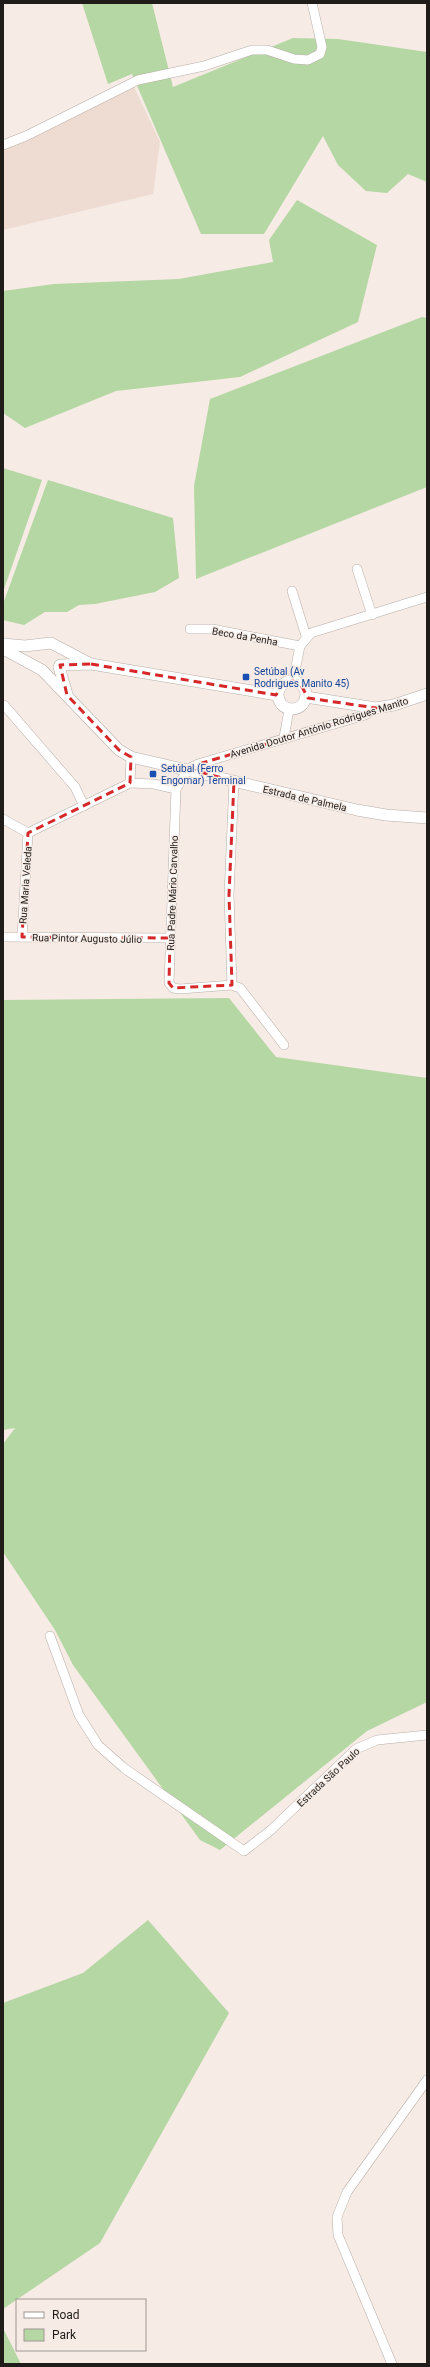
<svg xmlns="http://www.w3.org/2000/svg" width="430" height="2367" font-family="Roboto,sans-serif">
	<rect width="100%" height="100%" fill="#f6ebe5"/>
	<path fill="#eedcd2" d="M134,87l26,55 -7,52 -150,36v-81l26,-9z"/>
	<g fill="#b5d7a3">
		<path d="M82,3h70l21,84 120,-49 45,1 89,13v130l-19,-8 -21,19 -21,-2 -28,-26 -15,-29 -59,98h-63l-69,-160 -24,10z"/>
		<path d="M297,200l80,45 -19,77 -118,55 -124,14 -91,37 -22,-15v-122l51,-7 125,-5 94,-17 -4,-22z"/>
		<path d="M422,317l5,1v169l-231,92 -2,-93 16,-87z"/>
		<path d="M3,468l39,12 -39,112z"/>
		<path d="M48,480l125,38 6,60 -24,14 -60,12 -16,1 -12,7h-22l-21,13 -21,-5v-16z"/>
		<path d="M229,998l47,59 151,21v624l-60,29 -147,119 -20,-10 -127,-175 -18,-35 -52,-78v-108l12,-16 -12,2v-430z"/>
		<path d="M148,1920l81,93 -129,230 -97,66v-306l80,-30z"/>
		<path d="M3,2328l18,36h-18z"/>
	</g>
	<g fill="none" stroke-linecap="round" stroke-linejoin="round">
		<g stroke="#b8aea8" stroke-width="10">
			<g id="minor">
				<path d="M3,145l23,-9 112,-56 66,-14 48,-16h15l27,9 14,1 12,-6 2,-7 -10,-44"/>
				<path d="M357,569l15,46"/>
				<path d="M292,591l14,45"/>
				<path d="M190,629h22l88,17"/>
				<path d="M293,681l7,-35 11,-13 116,-36"/>
				<path d="M4,705l71,82 9,19"/>
				<path d="M284,737l5,-27"/>
				<path d="M131,757l-1,26 24,1 22,5 12,-20 10,-5 167,-49 11,-7"/>
				<path d="M176,789l-7,194 4,5 7,1 52,-4 8,3 44,57"/>
				<path d="M3,819l25,14 102,-50"/>
				<path d="M3,937l167,1"/>
				<path d="M22,937l6,-104"/>
				<path d="M232,985l-3,-90 5,-114"/>
				<path d="M50,1636l29,79 19,30 26,23 120,83 27,-21 85,-81 21,-9 50,-5"/>
				<path d="M392,2364l-54,-129 -1,-18 10,-25 80,-112"/>
			</g>
		</g>
		<g stroke="#b8aea8" stroke-width="12">
			<g id="tertiary">
				<path d="M3,644l22,2 26,-3 38,20"/>
				<path d="M3,649l39,21 77,80 12,7 226,53 29,5 41,3"/>
				<path d="M60,665l31,-1 186,31"/>
				<path d="M59,667l8,27"/>
				<circle cx="292" cy="695" r="14"/>
				<path d="M306,697l70,11 18,-3 33,-11"/>
			</g>
		</g>
		<use href="#minor" stroke="#fff" stroke-width="9"/>
		<use href="#tertiary" stroke="#fff" stroke-width="11"/>
	</g>
	<path fill="none" stroke="#d62828" stroke-width="3" stroke-dasharray="8 5" stroke-linejoin="round" d="M91,664l185,31 8,-12 9,-2 8,4 7,13 68,10 -11,7 -180,53 49,13 -5,114 3,90 -59,3 -4,-5 1,-45 -148,-1 6,-104 102,-50 1,-26 -12,-7 -52,-55 -7,-30z"/>
	<g fill="#1a4fb4" stroke="#f6ebe5" stroke-width="1.5">
		<rect x="242" y="673" width="8" height="8" rx="2"/>
		<rect x="149" y="770" width="8" height="8" rx="2"/>
	</g>
	<g text-anchor="middle" stroke-width="3" stroke-linejoin="round" paint-order="stroke">
		<g font-size="10" fill="#1f1c1a" stroke="#f6ebe5">
			<text transform="translate(245 636) rotate(10)" y="4">Beco da Penha</text>
			<text transform="translate(319 727) rotate(-17)" y="4">Avenida Doutor António Rodrigues Manito</text>
			<text transform="translate(305 798) rotate(13)" y="4">Estrada de Palmela</text>
			<text transform="translate(25 885) rotate(-86)" y="4">Rua Maria Veleda</text>
			<text transform="translate(172 893) rotate(-88)" y="4">Rua Padre Mário Carvalho</text>
			<text transform="translate(87 938) rotate(1)" y="4">Rua Pintor Augusto Júlio</text>
			<text transform="translate(328 1777) rotate(-43)" y="4">Estrada São Paulo</text>
		</g>
		<g font-size="10" fill="#164399" stroke="#f6ebe5" text-anchor="start">
			<text x="254" y="675">Setúbal (Av<tspan x="254" dy="12">Rodrigues Manito 45)</tspan></text>
			<text x="161" y="772">Setúbal (Ferro<tspan x="161" dy="12">Engomar) Terminal</tspan></text>
		</g>
	</g>
	<rect width="430" height="2367" fill="none" stroke="#1f1c1a" stroke-width="8"/>
	<rect x="16" y="2299" width="130" height="52" fill="#f6ebe5" stroke="#a09894"/>
	<rect x="24" y="2312" width="20" height="6" fill="#ffffff" stroke="#a09894"/>
	<text x="52" y="2319" font-size="12" fill="#1f1c1a">Road</text>
	<rect x="24" y="2329" width="20" height="12" fill="#b5d7a3" stroke="#a09894"/>
	<text x="52" y="2339" font-size="12" fill="#1f1c1a">Park</text>
</svg>
